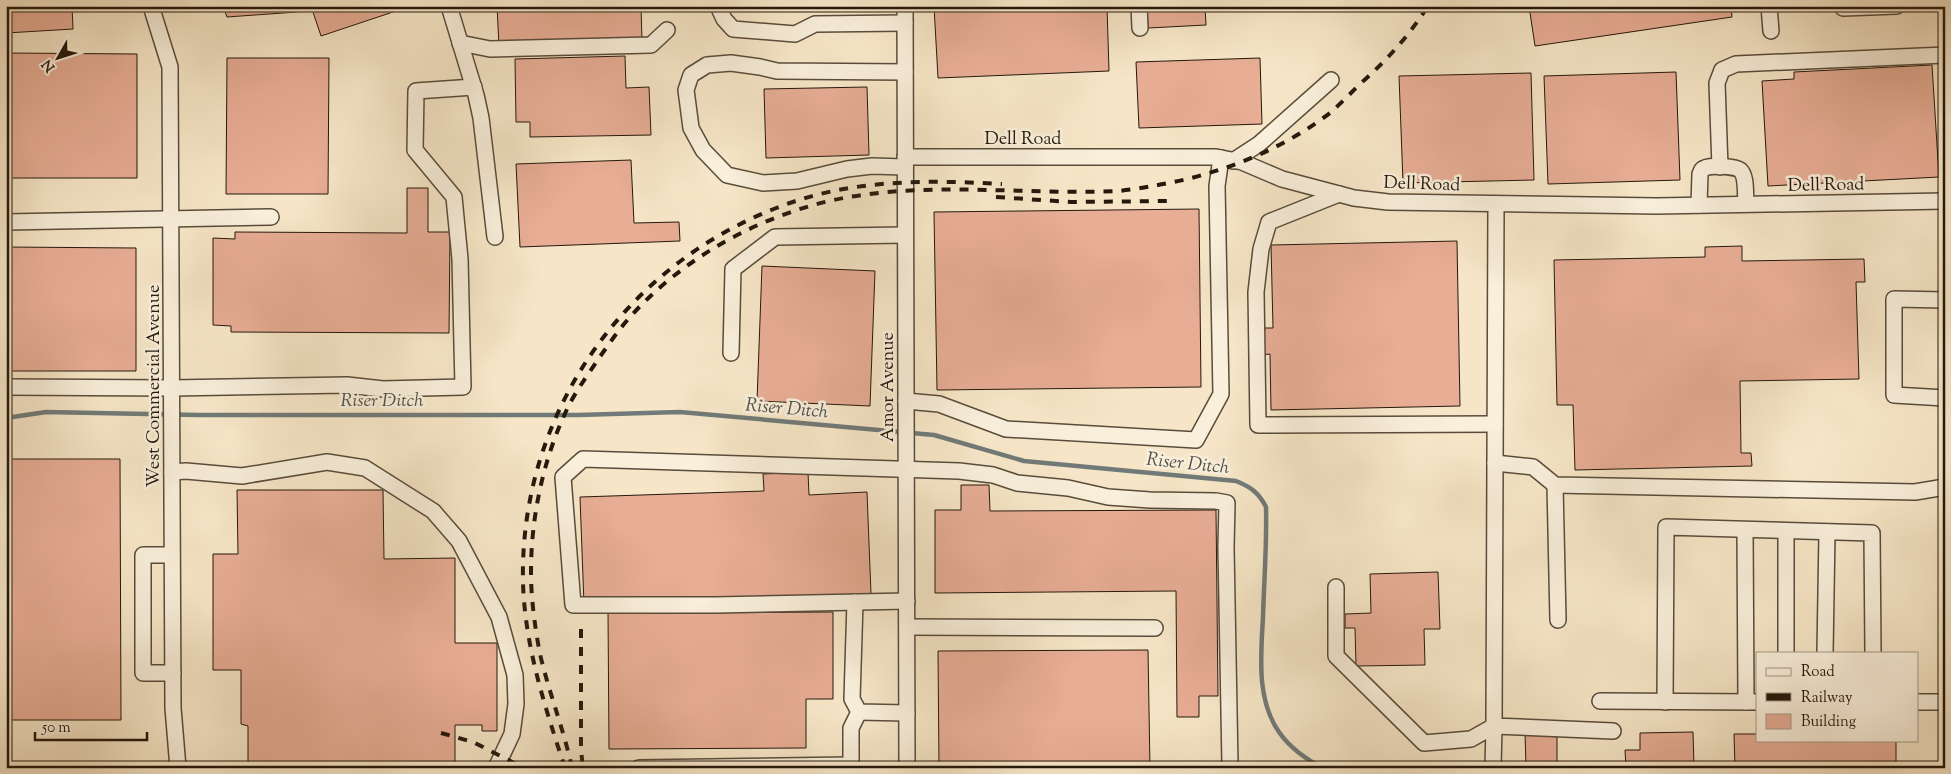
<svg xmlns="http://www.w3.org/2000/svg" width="1951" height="774" font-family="'Sorts Mill Goudy',serif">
	<rect width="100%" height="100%" fill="#f6e6c7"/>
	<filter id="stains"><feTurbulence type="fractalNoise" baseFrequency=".004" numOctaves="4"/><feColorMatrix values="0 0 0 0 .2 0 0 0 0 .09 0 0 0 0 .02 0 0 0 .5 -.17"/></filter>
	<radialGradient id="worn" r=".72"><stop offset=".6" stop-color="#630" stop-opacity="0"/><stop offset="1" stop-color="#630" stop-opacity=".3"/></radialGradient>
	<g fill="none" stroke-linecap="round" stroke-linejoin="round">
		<path stroke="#717a78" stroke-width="4.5" d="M6,418l40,-6 152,3h380l102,-3 254,23 90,26 212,20c15,6 23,12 30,26 1,37 -2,74 -3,110 -2,38 -7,82 16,115 11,16 26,26 43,36"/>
	</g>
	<g fill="#e7ad95" stroke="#25180c">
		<path d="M6,6h66l1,23 -67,4z"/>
		<path d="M223,6h72l2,6 -70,5z"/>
		<path d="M311,6h100l-90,30z"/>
		<path d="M497,6h144l1,35 -143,5z"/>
		<path d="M934,6h173l2,65 -171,7z"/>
		<path d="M1147,6h58l1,19 -58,3z"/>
		<path d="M1529,6h202l1,11 -197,29z"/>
		<path d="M6,53l131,1v124h-131z"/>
		<path d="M625,56l1,32 23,-1 2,48 -121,2v-15h-14l-1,-63z"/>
		<path d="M227,58h102l-1,136h-102z"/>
		<path d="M1260,58l2,66 -123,4 -3,-66z"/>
		<path d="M1932,65l7,112 -171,9 -6,-105 32,-2v-7z"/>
		<path d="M1676,72l4,108 -132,4 -4,-108z"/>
		<path d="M1531,73l3,107 -131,3 -4,-107z"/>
		<path d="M867,87l2,68 -103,3 -2,-69z"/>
		<path d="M631,160l3,63 45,-1 1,19 -160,6 -4,-83z"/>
		<path d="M407,188h21v44h22l-1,101 -218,-1v-6l-18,-1v-87l22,1v-7l172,1z"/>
		<path d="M1199,209l2,178 -264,3 -3,-178z"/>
		<path d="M1457,241l3,165 -189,4 -1,-56 -9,1v-27h12l-2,-83z"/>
		<path d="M1742,246v15l122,-2 1,23h-9l3,97 -119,2 1,72h10l1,13 -177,4 -2,-65h-16l-3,-145 151,-3v-10z"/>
		<path d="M6,247l130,1v123h-130z"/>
		<path d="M762,266l113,5 -5,135 -113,-5z"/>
		<path d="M6,459h114l1,261h-115z"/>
		<path d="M808,472l1,23 58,-3 4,102 -287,11 -4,-108 184,-6 -1,-17z"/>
		<path d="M961,485h28l1,26 226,-1 2,186h-19v21h-22l-1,-126 -241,2v-83h26z"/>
		<path d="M237,490h146l1,69 71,-1v85h42v88h-15v-6h-27v43h-207v-42l-7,-2v-54h-28v-116h25z"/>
		<path d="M1438,572l2,57h-16l1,36 -69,1 -1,-38h-10v-14l26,-1 -1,-39z"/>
		<path d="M833,612v87h-27v49l-197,1 -1,-136z"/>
		<path d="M1148,650l2,118h-211l-1,-117z"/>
		<path d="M1525,732h32v36h-31z"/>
		<path d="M1693,732l1,36h-68l-1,-18h15v-17z"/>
		<path d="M1734,734h23v6h139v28h-161z"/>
	</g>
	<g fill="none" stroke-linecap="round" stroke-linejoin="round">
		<g stroke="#594c3b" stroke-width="18">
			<g id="minor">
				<path d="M151,6l19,61 3,641 5,60"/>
				<path d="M449,6l27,89 5,23 14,119"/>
				<path d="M718,6l6,13 9,10 62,5 20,-10 90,-1"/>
				<path d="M905,6l2,762"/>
				<path d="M1139,6l1,22"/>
				<path d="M1769,6l2,25"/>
				<path d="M1843,8l54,-2"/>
				<path d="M460,43l30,6 161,-4 16,-15"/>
				<path d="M905,157h311l26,5 40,17 72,19 34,4 269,4 288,-5"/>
				<path d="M1233,161l26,-17 72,-64"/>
				<path d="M905,167l-33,-1 -25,3 -50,12 -34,2 -36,-8 -24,-25 -12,-22 -5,-38 5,-15 16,-10 24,-2 29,4 17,4 128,1"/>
				<path d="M1720,167l-3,-84 5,-13 14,-6 209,-9"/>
				<path d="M1339,194l-70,28 -8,27 -5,43 2,133 237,-1"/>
				<path d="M1496,204l-2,522 119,5"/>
				<path d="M1699,205l1,-31c2,-4 1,-5 5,-6 5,-3 30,-2 35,2 7,6 5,25 6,34"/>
				<path d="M6,222l265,-5"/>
				<path d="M1945,300l-51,-1v96l51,3"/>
				<path d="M731,353l2,-84 42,-32 130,-2"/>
				<path d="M6,387l166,1 175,-3 36,4 80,-2 -3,-128 -6,-62 -39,-47 1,-59 58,-4"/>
				<path d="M906,401l33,3 67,25 190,11 25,-46 -4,-208 4,-28"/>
				<path d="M1495,463l38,4 22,18 360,7 30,-5"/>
				<path d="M172,472l14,-1 56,5 85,-14 38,6 68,43 26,30 40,76 16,58 1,29 -4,30 -16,34"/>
				<path d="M1555,485l3,135"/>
				<path d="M1745,530l1,172"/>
				<path d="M172,555h-29v118h30"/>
				<path d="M1336,587v69l88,87 47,-4 23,-13 -1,42"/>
				<path d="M907,601l-191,4h-143l-10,-128 20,-18 376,12 34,4 24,8 51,5 40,9 42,3 66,1 11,2 -1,45 4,217"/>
				<path d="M855,602l-3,97 7,13 48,1"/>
				<path d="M907,627l248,1"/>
				<path d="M1786,653v-122"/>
				<path d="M1825,653l2,-121"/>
				<path d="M1600,701l157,1"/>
				<path d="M1665,702l1,-175 206,6 1,120"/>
				<path d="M1917,702h28"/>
				<path d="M639,768l212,-3"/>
				<path d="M851,768v-40l8,-16"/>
			</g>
		</g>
		<use href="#minor" stroke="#f9efdb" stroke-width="15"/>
		<g stroke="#25180c" stroke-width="4" stroke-dasharray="9 9" stroke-linecap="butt">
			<path d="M996,197l75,5 97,-1"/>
			<path d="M581,629v121l2,18"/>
			<path d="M441,733l32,9 51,26"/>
			<path d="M565,768c-20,-61 -40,-121 -42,-185 -4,-171 104,-322 264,-379 69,-25 143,-24 215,-20"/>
			<path d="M572,768c-8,-38 -23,-75 -32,-114 -5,-26 -9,-55 -9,-82 0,-57 13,-116 38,-167 9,-17 20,-32 30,-47 8,-11 16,-23 25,-34 58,-69 149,-117 238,-129 85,-12 171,0 256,-4 11,-1 23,-3 34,-5 63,-10 127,-34 178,-73 10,-9 20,-19 30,-29 27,-24 48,-47 68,-78"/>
		</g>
	</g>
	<g text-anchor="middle" stroke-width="5" stroke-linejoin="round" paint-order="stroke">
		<g font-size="18" fill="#25180c" stroke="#f9efdb">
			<text x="1023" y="144">Dell Road</text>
			<text transform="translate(1422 183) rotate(2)" y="6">Dell Road</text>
			<text transform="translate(1826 184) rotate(-1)" y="6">Dell Road</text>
			<text transform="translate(153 386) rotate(-90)" y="6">West Commercial Avenue</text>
			<text transform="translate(887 387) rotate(-90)" y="6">Amor Avenue</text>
		</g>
		<g font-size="19" font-style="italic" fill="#51514b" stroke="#f9efdb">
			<text x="382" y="406">Riser Ditch</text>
			<text transform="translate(787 407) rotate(5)" y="7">Riser Ditch</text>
			<text transform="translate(1188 462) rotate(6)" y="7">Riser Ditch</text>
		</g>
	</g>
	<rect width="1951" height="774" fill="none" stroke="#f6e6c7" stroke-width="25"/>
	<rect x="8" y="8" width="1936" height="759" fill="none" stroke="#25180c" stroke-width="2.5"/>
	<rect x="12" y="12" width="1926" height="749" fill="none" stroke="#25180c"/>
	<rect x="1756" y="652" width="162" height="90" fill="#f9efdb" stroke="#a49988"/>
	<rect x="1766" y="668" width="25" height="8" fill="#f9efdb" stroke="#a49988"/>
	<text x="1801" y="676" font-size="15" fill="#25180c">Road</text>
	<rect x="1766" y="693" width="25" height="8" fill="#25180c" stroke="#a49988"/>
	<text x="1801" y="702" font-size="15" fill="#25180c">Railway</text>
	<rect x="1766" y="714" width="25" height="15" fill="#e7ad95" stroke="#a49988"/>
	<text x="1801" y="726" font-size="15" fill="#25180c">Building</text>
	<g transform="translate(58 58) rotate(231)" stroke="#f9efdb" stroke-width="4" paint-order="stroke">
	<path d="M0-4L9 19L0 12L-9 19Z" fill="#25180c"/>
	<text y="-8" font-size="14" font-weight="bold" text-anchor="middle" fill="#25180c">N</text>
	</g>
	<path d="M35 732v8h112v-8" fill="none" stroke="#25180c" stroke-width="2.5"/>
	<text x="42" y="732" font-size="15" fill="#25180c" stroke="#f9efdb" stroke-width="4" paint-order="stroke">50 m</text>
	<rect width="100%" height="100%" filter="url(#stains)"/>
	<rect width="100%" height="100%" fill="url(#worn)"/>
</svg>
